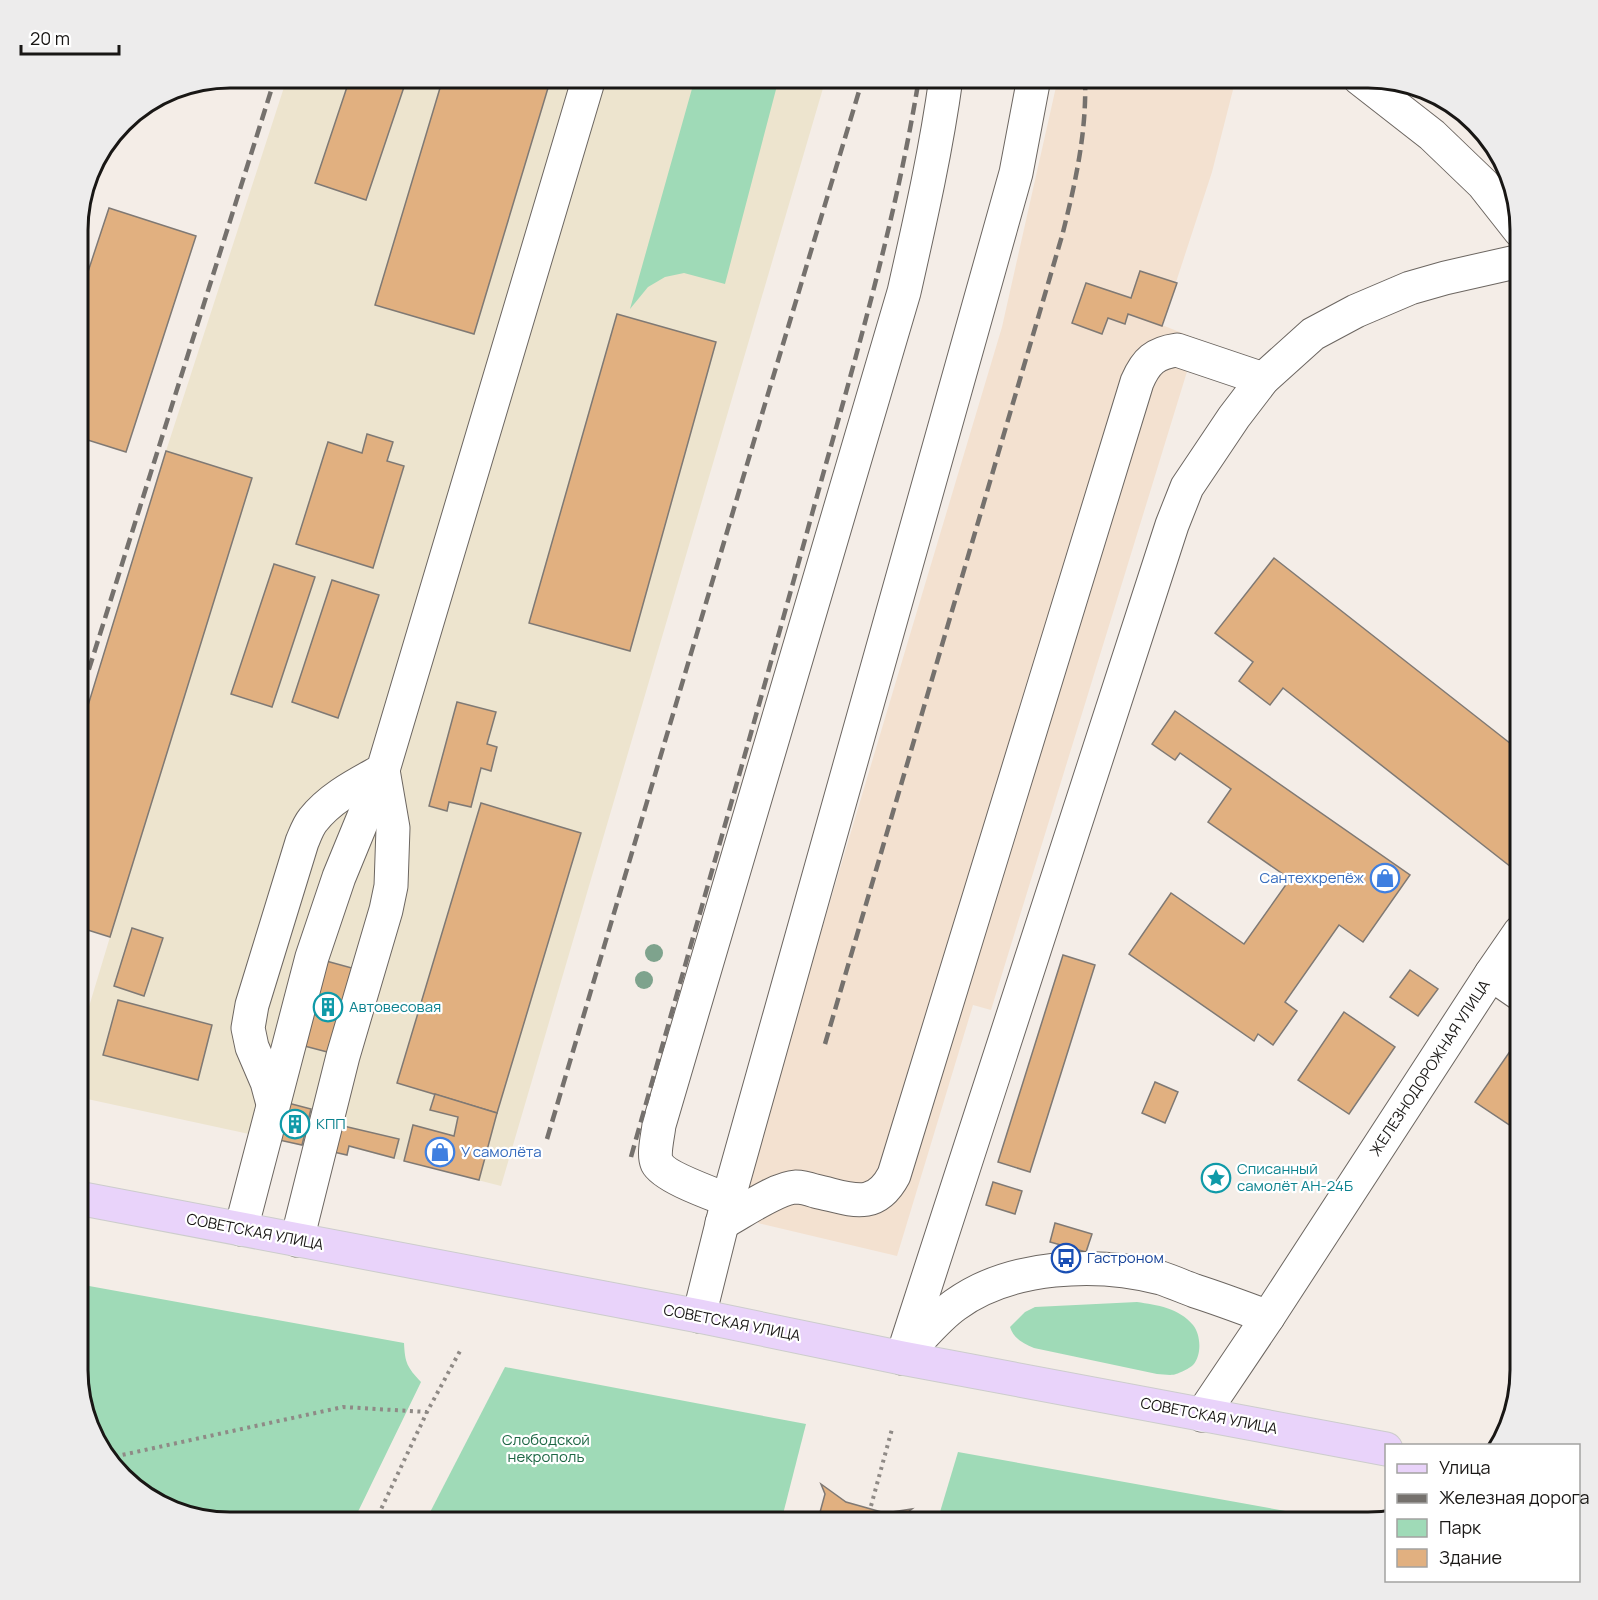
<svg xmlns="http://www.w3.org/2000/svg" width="1598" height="1600" font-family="Manrope,sans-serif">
	<rect width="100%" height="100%" fill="#f4ede7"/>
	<path fill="#ede4ce" d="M287,78h539l-325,1108 -152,-39 -2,8 -269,-58v-54l32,-106 -32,-10v-189l88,-287z"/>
	<path fill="#f3e1d0" d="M1058,78h178l-24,94 -50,153 35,14 -206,671 -18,-5 -76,251 -139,-33 -15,-30 259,-866z"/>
	<g fill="#9fdab7">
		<path d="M695,78h84l-54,206 -41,-11 -19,4 -17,10 -18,22z"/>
		<path d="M78,1284l326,59c1,20 3,24 17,39l-68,140h-122l-59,-12 -56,-40 -27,-43 -11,-57z"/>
		<path d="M1137,1302c20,3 42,6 56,23 8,10 9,30 0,40 -3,3 -13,8 -17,9 -5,2 -13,0 -19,0l-123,-26c-11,-5 -20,-9 -24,-21l15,-15 10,-5z"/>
		<path d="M505,1367l301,57 -25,98h-356z"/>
		<path d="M958,1452l389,70h-410z"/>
	</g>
	<g fill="#e1b080" stroke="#7f7974" stroke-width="1.5">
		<path d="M350,78h57l-41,122 -51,-17z"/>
		<path d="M443,78h108l-77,256 -99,-29z"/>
		<path d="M109,208l87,28 -70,216 -48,-15v-135z"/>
		<path d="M1140,271l37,12 -15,43 -34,-12 -3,10 -17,-6 -6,16 -30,-11 14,-40 45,15z"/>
		<path d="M617,314l99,28 -86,309 -101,-28z"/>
		<path d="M367,434l26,8 -6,19 17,5 -31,102 -77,-24 32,-102 34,11z"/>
		<path d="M166,451l86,27 -142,459 -32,-10v-189z"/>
		<path d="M1274,558l246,193v104l-9,12 -228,-179 -13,17 -31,-24 14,-19 -38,-29z"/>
		<path d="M274,564l41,13 -43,130 -41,-13z"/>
		<path d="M332,580l47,15 -41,123 -46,-16z"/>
		<path d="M457,702l39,10 -9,32 10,3 -6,24 -10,-3 -10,39 -22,-5 -2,9 -18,-5z"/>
		<path d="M1175,711l235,164 -47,67 -24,-17 -54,77 12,9 -24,34 -15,-11 -4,7 -125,-87 42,-61 73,51 46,-65 -82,-57 23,-33 -51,-36 -5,7 -23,-16z"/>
		<path d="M481,803l100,30 -84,280 -100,-30z"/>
		<path d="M132,928l31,10 -19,58 -30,-10z"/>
		<path d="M297,953l84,23 -23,84 -69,-18z"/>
		<path d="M1063,955l32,10 -65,207 -32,-10z"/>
		<path d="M1410,970l28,19 -20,27 -28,-19z"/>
		<path d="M118,1000l94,25 -14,55 -95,-25z"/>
		<path d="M1344,1012l51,35 -46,67 -51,-34z"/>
		<path d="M1515,1044l5,4v84l-45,-30z"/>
		<path d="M1155,1082l23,10 -13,31 -23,-10z"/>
		<path d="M435,1094l62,19 -18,67 -75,-19 9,-36 41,11 4,-19 -28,-7z"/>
		<path d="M288,1103l23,6 -9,36 -23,-5z"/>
		<path d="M335,1124l64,15 -5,19 -45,-12 -2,9 -18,-4z"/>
		<path d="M993,1182l29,9 -7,23 -29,-9z"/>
		<path d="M1055,1223l37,11 -6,18 -36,-10z"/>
		<path d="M821,1484l25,18 39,11 27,-4 -9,7 -2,6h-76l1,-4 -7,-2 6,-22z"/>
	</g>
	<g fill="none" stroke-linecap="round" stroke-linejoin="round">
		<g stroke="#6c6661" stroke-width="35">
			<g id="minor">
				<path d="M1359,78l73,57 51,49 37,47"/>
				<path d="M1491,974l29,20"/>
				<path d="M273,1104l-6,-22 -15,-35 -4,-19 4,-23 50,-163c3,-7 6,-16 11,-22 18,-23 45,-36 70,-50l206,-692"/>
				<path d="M728,1200c-15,-6 -64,-23 -71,-37 -4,-9 1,-28 2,-38l245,-833c16,-71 32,-141 42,-214"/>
				<path d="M722,1223c19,-10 54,-35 74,-36 6,0 13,2 19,4 34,7 59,22 79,-16l243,-793c9,-21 18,-29 40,-32l86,29"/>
				<path d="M241,1229l71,-272 27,-80 44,-107"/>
				<path d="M297,1240l46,-184 43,-146 5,-24 2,-58 -10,-58"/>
				<path d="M699,1316l29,-116 288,-1027 18,-95"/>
				<path d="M909,1350c15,-15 28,-32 46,-45 55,-40 141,-44 206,-27 12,4 23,9 34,13 25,8 49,17 73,26"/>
				<path d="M902,1358l270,-833 15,-38 47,-70 29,-38 50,-45 43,-23 54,-23 35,-10 75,-17"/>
				<path d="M1202,1415l66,-98 223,-343 29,-42"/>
			</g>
		</g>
		<g stroke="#ccc" stroke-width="35">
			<path id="major" d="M78,1198l621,118 203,42 484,91"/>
		</g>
		<g stroke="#8f8a86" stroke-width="4" stroke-dasharray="3 4.5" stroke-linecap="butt">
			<path d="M108,1458l235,-51 84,5"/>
			<path d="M871,1506l21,-77"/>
			<path d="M375,1522l52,-110 33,-61"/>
		</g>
		<use href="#minor" stroke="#fff" stroke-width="33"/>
		<use href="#major" stroke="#e9d3fa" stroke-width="33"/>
		<g stroke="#75716d" stroke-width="4.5" stroke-dasharray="12 6" stroke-linecap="butt">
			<path d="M78,704l197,-626"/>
			<path d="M825,1044l237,-808c13,-51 25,-104 23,-158"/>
			<path d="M547,1139l215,-725 101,-336"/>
			<path d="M631,1157c60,-214 122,-428 181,-643 40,-144 83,-288 107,-436"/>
		</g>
	</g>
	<g fill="#7ea38d">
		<circle cx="654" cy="953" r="9"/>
		<circle cx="644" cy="980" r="9"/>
	</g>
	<defs>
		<g id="shop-ring" transform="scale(1.5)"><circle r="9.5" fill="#fff" stroke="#3f7fe0" stroke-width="1.5"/><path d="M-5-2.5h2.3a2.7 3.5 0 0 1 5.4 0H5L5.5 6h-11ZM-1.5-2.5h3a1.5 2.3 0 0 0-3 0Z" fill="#3f7fe0"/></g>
		<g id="building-ring" transform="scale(1.5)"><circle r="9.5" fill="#fff" stroke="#0f9aa8" stroke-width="1.5"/><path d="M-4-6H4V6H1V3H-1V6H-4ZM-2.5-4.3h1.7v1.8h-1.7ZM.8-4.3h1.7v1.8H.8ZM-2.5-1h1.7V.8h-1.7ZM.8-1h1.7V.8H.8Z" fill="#0f9aa8"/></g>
		<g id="sight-ring" transform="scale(1.5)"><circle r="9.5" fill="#fff" stroke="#0f9aa8" stroke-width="1.5"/><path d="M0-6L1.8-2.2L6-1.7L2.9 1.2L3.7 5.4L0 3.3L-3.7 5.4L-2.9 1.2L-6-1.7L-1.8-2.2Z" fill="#0f9aa8"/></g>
		<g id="bus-ring" transform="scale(1.5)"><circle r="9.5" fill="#fff" stroke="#1a4fb4" stroke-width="1.5"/><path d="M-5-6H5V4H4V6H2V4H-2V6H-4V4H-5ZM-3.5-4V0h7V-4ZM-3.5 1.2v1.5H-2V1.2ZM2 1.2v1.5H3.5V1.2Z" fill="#1a4fb4"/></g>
	</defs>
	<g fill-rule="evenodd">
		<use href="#shop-ring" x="1385" y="878"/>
		<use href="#building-ring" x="328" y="1007"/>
		<use href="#building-ring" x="295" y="1124"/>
		<use href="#shop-ring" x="440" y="1152"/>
		<use href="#sight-ring" x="1216" y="1178"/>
		<use href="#bus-ring" x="1066" y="1258"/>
	</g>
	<g text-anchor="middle" stroke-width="4.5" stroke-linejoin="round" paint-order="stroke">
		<g font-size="15" fill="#366cbe" stroke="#fff" text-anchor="end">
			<text x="1364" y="883">Сантехкрепёж</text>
			<text x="461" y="1157" text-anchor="start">У самолёта</text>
		</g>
		<g font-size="15" fill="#0d838f" stroke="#fff" text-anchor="start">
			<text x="349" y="1012">Автовесовая</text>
			<text x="316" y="1129">КПП</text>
			<text x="1237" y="1174">Списанный<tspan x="1237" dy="17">самолёт АН-24Б</tspan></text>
		</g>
		<g font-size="15" fill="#191715" stroke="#fff">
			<text transform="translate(1430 1068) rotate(-57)" y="5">ЖЕЛЕЗНОДОРОЖНАЯ УЛИЦА</text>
			<text transform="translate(255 1232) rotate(11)" y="5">СОВЕТСКАЯ УЛИЦА</text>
			<text transform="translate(732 1323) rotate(11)" y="5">СОВЕТСКАЯ УЛИЦА</text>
			<text transform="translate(1209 1416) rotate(11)" y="5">СОВЕТСКАЯ УЛИЦА</text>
		</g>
		<g font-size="15" fill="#164399" stroke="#fff" text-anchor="start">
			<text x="1087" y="1263">Гастроном</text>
		</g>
		<g font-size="15" fill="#1d6744" stroke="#fff">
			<text x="546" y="1445">Слободской<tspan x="546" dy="17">некрополь</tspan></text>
		</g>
	</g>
	<path d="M0 0H1598V1600H0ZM230 88H1368A142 142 0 0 1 1510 230V1370A142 142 0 0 1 1368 1512H230A142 142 0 0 1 88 1370V230A142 142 0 0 1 230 88Z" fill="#edecec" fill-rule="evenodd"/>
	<path fill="none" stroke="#191715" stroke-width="3" d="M230 88H1368A142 142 0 0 1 1510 230V1370A142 142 0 0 1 1368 1512H230A142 142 0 0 1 88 1370V230A142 142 0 0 1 230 88Z"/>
	<rect x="1385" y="1444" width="195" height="138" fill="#ffffff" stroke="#a3a2a1" stroke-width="1.5"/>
	<rect x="1397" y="1464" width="30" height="9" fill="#e9d3fa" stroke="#a3a2a1" stroke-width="1.5"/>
	<text x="1439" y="1474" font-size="18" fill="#191715">Улица</text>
	<rect x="1397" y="1494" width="30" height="9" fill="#75716d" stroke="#a3a2a1" stroke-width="1.5"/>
	<text x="1439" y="1504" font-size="18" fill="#191715">Железная дорога</text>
	<rect x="1397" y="1519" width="30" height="18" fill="#9fdab7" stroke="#a3a2a1" stroke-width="1.5"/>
	<text x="1439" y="1534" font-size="18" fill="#191715">Парк</text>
	<rect x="1397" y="1549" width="30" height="18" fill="#e1b080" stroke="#a3a2a1" stroke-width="1.5"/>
	<text x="1439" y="1564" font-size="18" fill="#191715">Здание</text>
	<path d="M21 45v9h98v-9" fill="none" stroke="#191715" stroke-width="3"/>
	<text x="30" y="45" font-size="18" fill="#191715" stroke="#ffffff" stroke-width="4.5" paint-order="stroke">20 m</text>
</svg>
